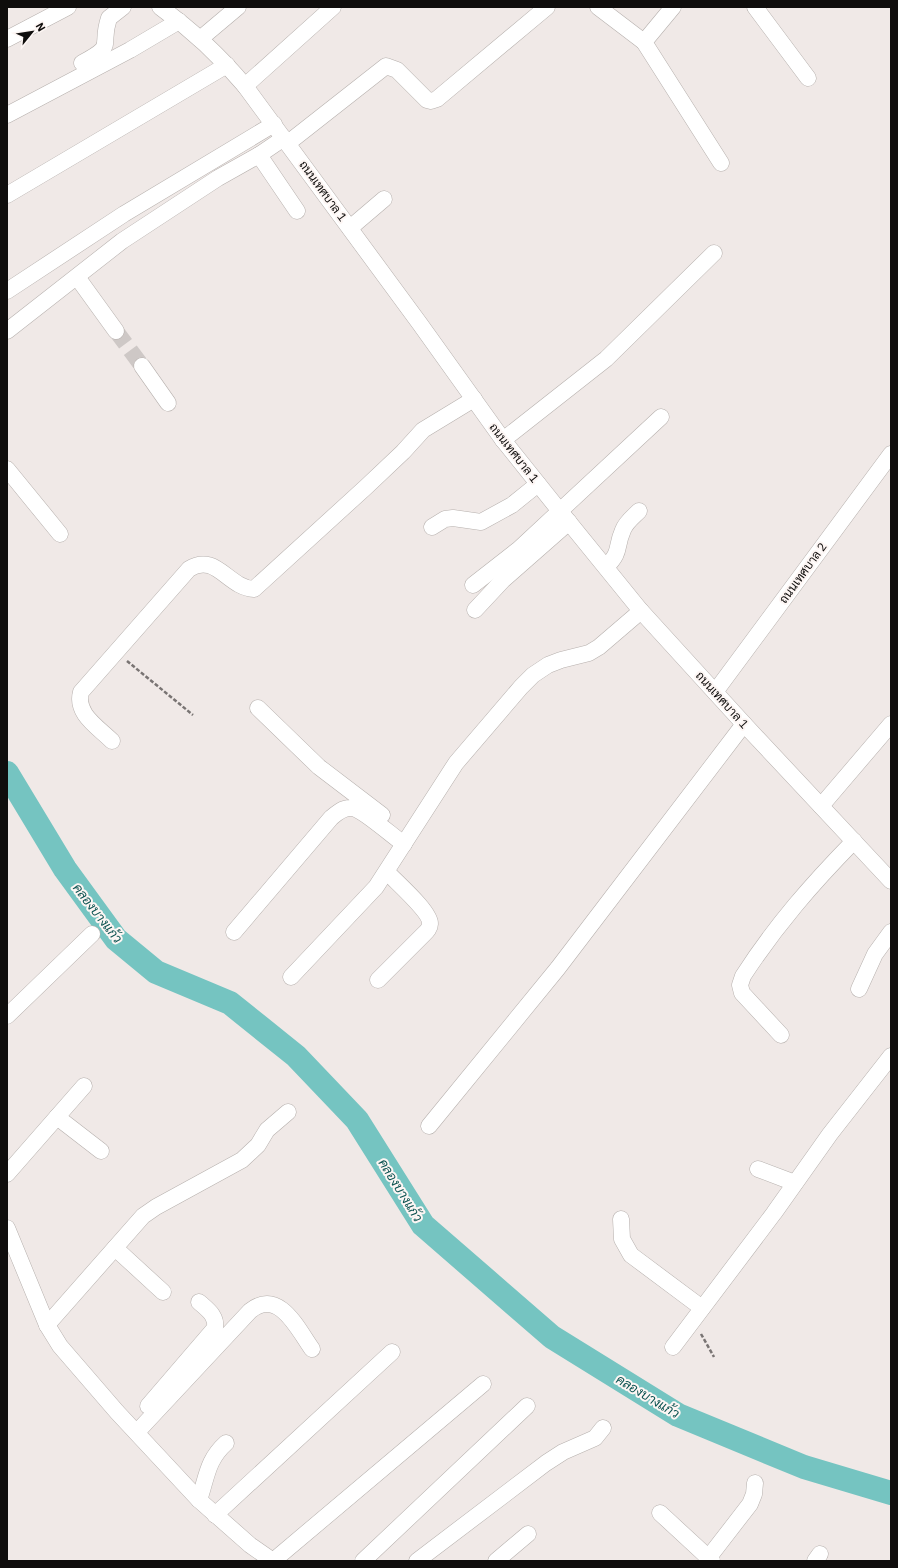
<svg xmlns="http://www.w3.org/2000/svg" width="898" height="1568" font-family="'IBM Plex Sans',Sarabun,sans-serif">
	<rect width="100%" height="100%" fill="#f0e9e7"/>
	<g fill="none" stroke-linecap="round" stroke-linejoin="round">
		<path stroke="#75c4c1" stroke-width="24" d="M7,773l58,96 51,70 40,33 74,31 66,53 61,64 66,105 129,112 126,78 126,52 87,26"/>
		<path stroke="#cec8c6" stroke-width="16" stroke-dasharray="16 8" stroke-linecap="butt" d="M116,331l26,35"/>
		<g stroke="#b6b0ad" stroke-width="17">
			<g id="minor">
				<path d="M160,7c32,23 60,49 85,79l175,238 83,116 56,70 82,101 103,113 147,157"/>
				<path d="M598,7l46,35"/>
				<path d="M673,7l-29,35 77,121"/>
				<path d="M755,7l53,71"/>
				<path d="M7,39l61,-32"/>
				<path d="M200,39l38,-32"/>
				<path d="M82,63c35,-19 17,-15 27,-45l14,-11"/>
				<path d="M245,86l88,-79"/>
				<path d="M7,115l123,-65 49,-29"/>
				<path d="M288,143l98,-77 11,4 30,30 4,1 6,-2 110,-92"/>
				<path d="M259,155l38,56"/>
				<path d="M7,195l220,-130"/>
				<path d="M350,228l34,-29"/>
				<path d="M77,277l39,54"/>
				<path d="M7,291l117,-77 150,-90"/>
				<path d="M7,331l115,-90 96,-63 41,-23 25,-17"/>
				<path d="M142,366l26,37"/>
				<path d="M503,440l103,-81 108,-106"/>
				<path d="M7,469l53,65"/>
				<path d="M432,527l13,-8 8,-1 28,4 31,-17 26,-21"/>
				<path d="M606,567c16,-16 9,-19 17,-37 3,-8 10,-13 16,-19"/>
				<path d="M473,585l46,-36 142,-132"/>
				<path d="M475,610l28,-30 66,-58"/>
				<path d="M715,692l176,-238"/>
				<path d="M258,708l61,59 63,48"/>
				<path d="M112,741c-14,-14 -37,-27 -31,-49l108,-123c27,-17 39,19 65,20l112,-102 37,-35 20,-22 51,-31"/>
				<path d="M821,806l70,-82"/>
				<path d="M234,932l97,-114c6,-5 11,-10 19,-10 11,-1 43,29 54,36"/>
				<path d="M291,977l85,-90 80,-124 65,-76 12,-12 15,-10 13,-5 28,-7 10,-6 42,-36"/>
				<path d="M378,980l46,-46c3,-3 6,-6 6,-10 1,-12 -34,-42 -43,-52"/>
				<path d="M859,989l16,-35 16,-22"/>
				<path d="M7,1016l85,-82"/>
				<path d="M781,1035l-39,-42 -2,-8 3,-9c33,-51 69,-92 111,-135"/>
				<path d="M57,1117l44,34"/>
				<path d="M429,1126l129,-158 186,-244"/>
				<path d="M758,1169l37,14"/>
				<path d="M7,1174l77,-88"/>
				<path d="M621,1219l1,20 9,16 71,53"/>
				<path d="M7,1228l40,97 13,21 57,66 82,88 51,45 23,16"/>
				<path d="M115,1248l48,44"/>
				<path d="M47,1325l96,-109 13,-9 86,-47 16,-15 9,-15 21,-18"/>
				<path d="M673,1347l101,-134 56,-79 61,-78"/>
				<path d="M148,1406l67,-78c2,-12 -7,-18 -16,-26"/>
				<path d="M137,1432l113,-121c29,-23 47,17 62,38"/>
				<path d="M199,1500c8,-23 8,-40 27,-57"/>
				<path d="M660,1513l52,48"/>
				<path d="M215,1515l177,-163"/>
				<path d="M709,1557l41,-53 4,-10 1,-11"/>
				<path d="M273,1561l210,-177"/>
				<path d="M363,1561l164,-155"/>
				<path d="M417,1561l129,-98 17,-11 32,-14 8,-10"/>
				<path d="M496,1561l32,-27"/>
				<path d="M815,1561l5,-7"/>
			</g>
		</g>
		<g stroke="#797473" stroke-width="2.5" stroke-dasharray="4 2" stroke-linecap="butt">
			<path d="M127,661l66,54"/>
			<path d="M701,1334l13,23"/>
		</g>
		<use href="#minor" stroke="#fff" stroke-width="16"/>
	</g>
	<g text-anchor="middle" stroke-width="4" stroke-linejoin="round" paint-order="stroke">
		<g font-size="12" fill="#0f0d0c" stroke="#fdf6f4">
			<text transform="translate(323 191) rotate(54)" y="4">ถนนเทศบาล 1</text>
			<text transform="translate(514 453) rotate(52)" y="4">ถนนเทศบาล 1</text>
			<text transform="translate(803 573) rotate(-54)" y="4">ถนนเทศบาล 2</text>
			<text transform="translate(722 700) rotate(48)" y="4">ถนนเทศบาล 1</text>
		</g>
		<g font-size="13" font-style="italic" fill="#0c5351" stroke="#fdf6f4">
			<text transform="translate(98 913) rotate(52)" y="5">คลองบางแก้ว</text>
			<text transform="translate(401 1190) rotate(58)" y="5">คลองบางแก้ว</text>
			<text transform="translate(648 1396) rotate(31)" y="5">คลองบางแก้ว</text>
		</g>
	</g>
	<rect width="898" height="1568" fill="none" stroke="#0f0d0c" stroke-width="16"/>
	<g transform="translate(32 32) rotate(60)" stroke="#fdf6f4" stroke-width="3" paint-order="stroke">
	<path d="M0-3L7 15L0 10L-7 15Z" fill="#0f0d0c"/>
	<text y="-6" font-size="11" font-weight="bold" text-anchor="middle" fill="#0f0d0c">N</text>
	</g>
</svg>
